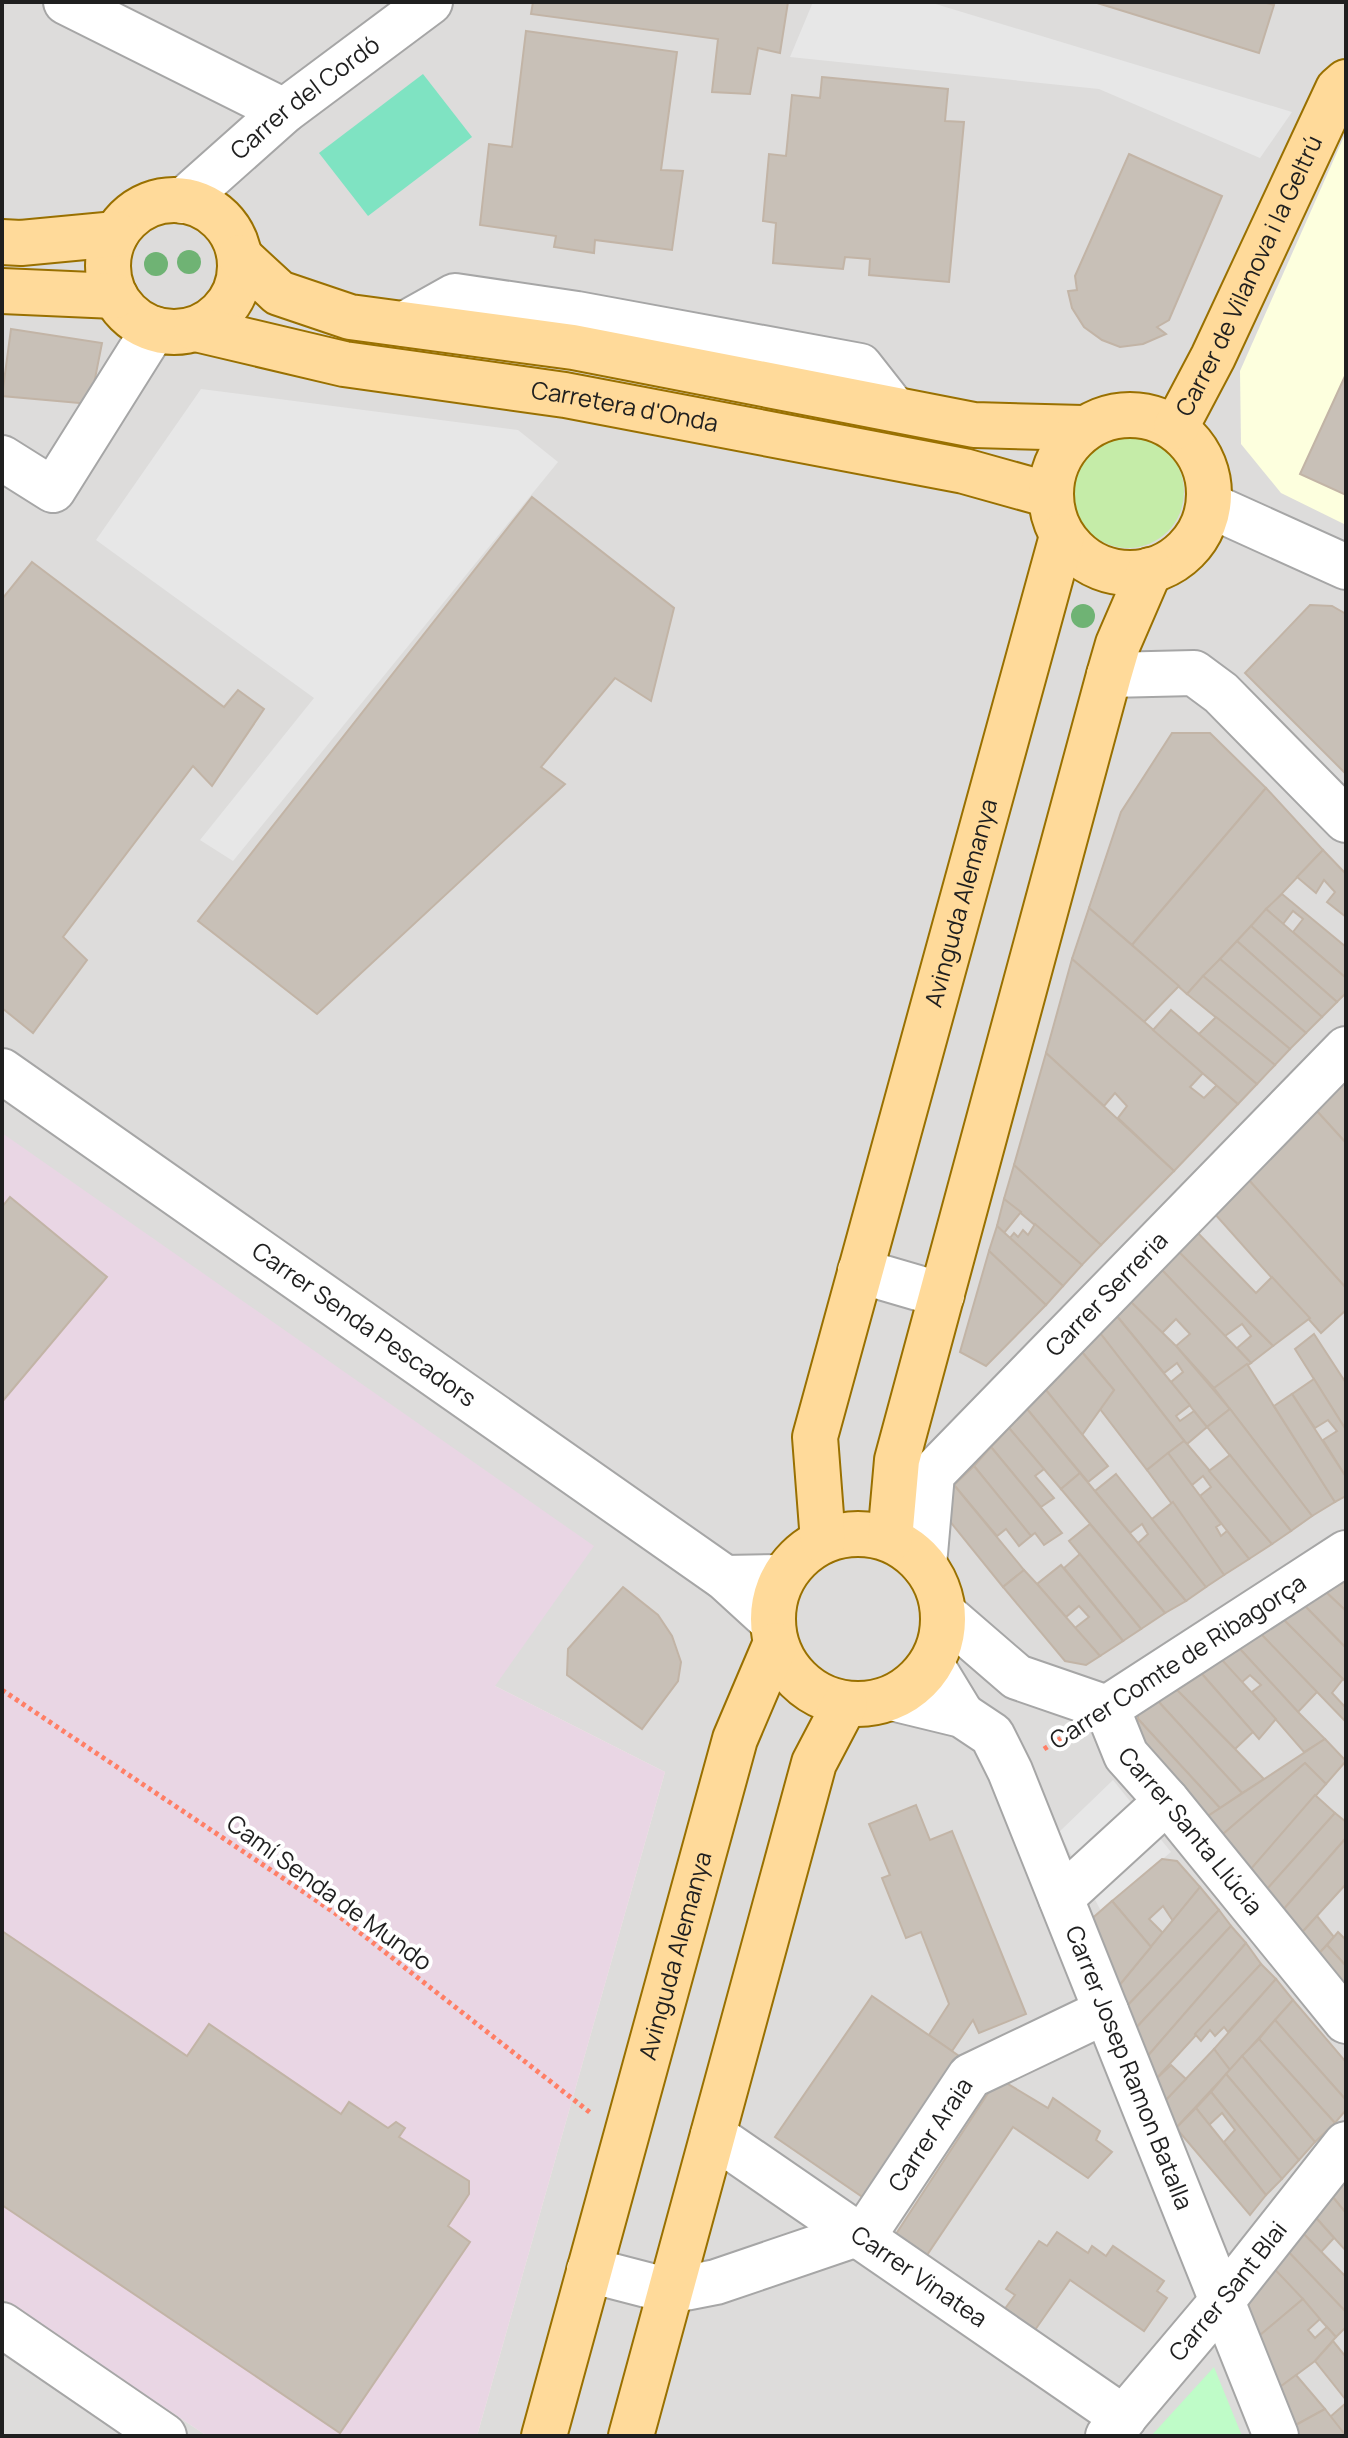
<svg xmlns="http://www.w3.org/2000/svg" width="1348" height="2438" font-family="Manrope,sans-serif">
	<rect width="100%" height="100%" fill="#f0ede4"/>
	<g fill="#dddcdb">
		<path d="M2,2h1344v2434h-869l188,-664 -170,-86 -493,-551z"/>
		<path d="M2,2298l205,138h-205z"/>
	</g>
	<path fill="#e9d6e4" d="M2,1133l592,413 -99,140 170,86 -188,664h-270l-205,-138z"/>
	<path fill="#fdffde" d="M1346,132v393l-65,-32 -40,-49 -1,-73z"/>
	<circle fill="#c5eca8" cx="1128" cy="492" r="56"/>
	<path fill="#bffcc8" d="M1214,2367l28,69h-91z"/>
	<path fill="#7fe3c2" d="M423,74l49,63 -104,79 -49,-63z"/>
	<g fill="#e7e7e7">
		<path d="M813,2h116l363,110 -32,46 -161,-69 -309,-32z"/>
		<path d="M201,389l317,41 40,32 -325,399 -33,-21 114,-142 -218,-158z"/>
		<path d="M1113,1780l58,72 -70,59 -42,-79z"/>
	</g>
	<g fill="#c8c0b7" stroke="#c2b4a6" stroke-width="2">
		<path d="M533,2h255l-8,51 -22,-5 -8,46 -38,-2 6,-53 -187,-25z"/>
		<path d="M1094,2h169l11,3 -15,48z"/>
		<path d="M526,31l151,21 -16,118 22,1 -11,79 -77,-10 -1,13 -40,-6 2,-11 -76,-11 9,-81 23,3z"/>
		<path d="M822,77l126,12 -3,32 19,1 -15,160 -80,-7 1,-16 -25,-2 -2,12 -70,-6 3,-40 -13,-2 6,-67 17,2 6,-61 28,3z"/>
		<path d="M1129,154l93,42 -53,124 -12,7 9,7 -23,10 -23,3 -18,-7 -18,-13 -12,-19 -4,-17 9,-1 -2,-14z"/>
		<path d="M11,329l91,14 -12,61 -88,-8z"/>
		<path d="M1346,374v121l-46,-21z"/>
		<path d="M532,497l142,111 -23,93 -36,-23 -74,89 24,17 -248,230 -119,-93z"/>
		<path d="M32,562l192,145 14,-17 26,19 -52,77 -19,-20 -130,171 24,23 -54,73 -31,-25v-409z"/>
		<path d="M1310,605l22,1 14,8v160l-101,-101z"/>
		<path d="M1172,733h38l56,55 -134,157 -43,-37 32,-96z"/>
		<path d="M1266,788l57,62 -136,144 -55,-49z"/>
		<path d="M1323,850l23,24v43l-19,-15 8,-10 -11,-12 -8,13 -19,-16z"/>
		<path d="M1282,894l64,53v31l-53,-46 10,-13 -10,-8 -10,13 -17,-15z"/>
		<path d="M1089,908l90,78 -35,36 -72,-63z"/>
		<path d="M1266,909l80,69v15l-9,9 -86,-76z"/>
		<path d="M1251,926l86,76 -15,15 -85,-76z"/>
		<path d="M1237,941l85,76 -16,16 -86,-74z"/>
		<path d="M1072,959l131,114 -13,14 14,11 13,-13 21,19 -64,67 -56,-53 9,-12 -12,-13 -11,13 -58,-53z"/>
		<path d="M1220,959l86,74 -16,16 -87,-73z"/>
		<path d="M1203,976l87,73 -15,16 -88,-71z"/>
		<path d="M1171,1010l86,74 -19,20 -85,-74z"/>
		<path d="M1216,1017l59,48 -18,19 -58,-50z"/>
		<path d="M1046,1053l128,118 -73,74 -87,-80z"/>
		<path d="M1346,1077v66l-31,-34z"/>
		<path d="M1315,1109l31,34v145l-99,-110z"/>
		<path d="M1014,1165l87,80 -19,20 -78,-66z"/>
		<path d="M1247,1178l99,110v22l-25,23 -107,-120z"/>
		<path d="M10,1197l97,80 -105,125v-195z"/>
		<path d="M1004,1199l17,13 -17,21 -7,-7z"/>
		<path d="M1035,1224l47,41 -19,21 -53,-48 4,-5 4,4 5,-7 5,5z"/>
		<path d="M997,1226l66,60 -17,19 -57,-54z"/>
		<path d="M1196,1231l60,62 16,-16 38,41 -37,28 -95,-95z"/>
		<path d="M989,1251l57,54 -60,61 -26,-14z"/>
		<path d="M1178,1251l95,95 -22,17 -14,-15 14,-12 -9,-12 -17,12 -64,-67z"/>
		<path d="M1161,1269l90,94 -37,25 -38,-42 14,-12 -14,-15 -14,14 -32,-32z"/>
		<path d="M1130,1301l46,45 54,63 -23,18 -36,-45 12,-10 -6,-9 -13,10 -48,-58z"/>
		<path d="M1116,1315l74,90 -14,11 4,5 14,-10 13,16 -20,17 -87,-111z"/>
		<path d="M1100,1333l84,108 -37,29 -47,-61 14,-19 -32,-38z"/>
		<path d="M1314,1334l32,49v47l-51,-81z"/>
		<path d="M1082,1352l32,38 -32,45 -36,-45z"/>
		<path d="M1247,1364l88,138 -23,14 -98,-128z"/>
		<path d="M1314,1379l32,51v47l-23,-37 14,-9 -9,-11 -13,8 -23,-34z"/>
		<path d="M1046,1390l62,76 -20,16 -61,-73z"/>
		<path d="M1292,1394l54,83v19l-11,6 -61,-96z"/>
		<path d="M1027,1409l53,64 -19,16 -52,-61z"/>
		<path d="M1230,1409l82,107 -21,15 -84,-104z"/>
		<path d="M1009,1428l35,41 -9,7 19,22 -13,9 -50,-60z"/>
		<path d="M1184,1441l3,3 85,100 -23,15 -49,-63 11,-9 -8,-11 -11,9 -24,-32z"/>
		<path d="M991,1447l71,86 -18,12 -9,-12 -4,3 -57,-70z"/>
		<path d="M1168,1453l53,71 -5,3 5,9 6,-5 22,28 -25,16 -77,-105z"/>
		<path d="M1230,1455l61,76 -19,13 -63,-73z"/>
		<path d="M974,1466l57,70 -12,10 -13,-17 -9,7 -43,-51z"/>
		<path d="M1080,1473l58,70 48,58 -21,12 -104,-124z"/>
		<path d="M1116,1474l36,45 54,68 -20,14 -48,-58 10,-9 -6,-10 -12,9 -35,-42z"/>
		<path d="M954,1485l70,85 -21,17 -55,-68 -4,-24z"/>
		<path d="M1173,1502l51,73 -18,12 -54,-68z"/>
		<path d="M1090,1524l75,89 -24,16 -72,-88z"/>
		<path d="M1080,1554l61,75 -18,12 -59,-73z"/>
		<path d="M1061,1565l62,76 -23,15 -25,-28 14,-11 -10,-11 -13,11 -29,-33z"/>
		<path d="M1024,1570l13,14 63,72 -14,9 -21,-4 -62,-74z"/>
		<path d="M1346,1581v30l-20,-19z"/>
		<path d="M623,1587l35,28 14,21 9,26 -3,19 -36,48 -75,-54 1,-26z"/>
		<path d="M1326,1592l20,19v37l-41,-42z"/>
		<path d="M1305,1606l41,42v34l-62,-62z"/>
		<path d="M1284,1620l59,59 -11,14 14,15v14l-85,-88z"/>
		<path d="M1261,1634l56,58 -19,20 -58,-63z"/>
		<path d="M1240,1649l58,63 27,27 -21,13 -52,-60 9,-7 -11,-10 -9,8 -19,-23z"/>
		<path d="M1222,1660l54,59 -17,20 -57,-65z"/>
		<path d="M1202,1674l51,58 -18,17 -58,-59z"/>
		<path d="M1177,1690l58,59 29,30 -22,14 -85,-93z"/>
		<path d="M1157,1700l85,93 -22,15 -82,-89v-6z"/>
		<path d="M1138,1719l82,89 -21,14 -66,-75z"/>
		<path d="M1325,1739l21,22 -20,23 -21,-21 -90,78 -16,-19z"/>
		<path d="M1305,1763l21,21 -82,93 -29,-36z"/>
		<path d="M1315,1795l20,18 -75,84 -16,-20z"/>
		<path d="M916,1805l14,35 22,-9 74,183 -47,19 -6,-13 -21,31 -23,-16 20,-31 -28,-72 -15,6 -24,-60 8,-3 -21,-51z"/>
		<path d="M1335,1813l11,9v16l-70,80 -16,-21z"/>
		<path d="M1346,1838v46l-51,56 -19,-22z"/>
		<path d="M1162,1859l15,2 23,26 -27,34 -10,-15 -14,13 14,14 -12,14 -39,-46z"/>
		<path d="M1200,1887l19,23 -93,97 -9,-19z"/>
		<path d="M1112,1901l39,46 -34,41 -29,-66z"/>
		<path d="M1219,1910l12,16 -96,103 -9,-22z"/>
		<path d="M1317,1916l17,21 -22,24 -17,-21z"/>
		<path d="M1231,1926l15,17 -100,115 -11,-29z"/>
		<path d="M2,1931l185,125 22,-32 132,90 8,-12 39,26 8,-6 9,6 -6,9 70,44v13l-21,32 22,16 -130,191 -338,-228z"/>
		<path d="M1338,1932l8,8v26l-19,-21z"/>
		<path d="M1246,1943l15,21 -106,116 -9,-22z"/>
		<path d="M1327,1945l19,21v36l-34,-41z"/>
		<path d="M1261,1964l15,15 -48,53 -4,-5 -9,9 -5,-6 -9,11 -6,-7z"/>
		<path d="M1276,1979l17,21 -63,70 -16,-21z"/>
		<path d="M872,1996l90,62 -98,140 -89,-61z"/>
		<path d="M1293,2000l53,62v38l-71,-80z"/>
		<path d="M1275,2020l71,80v10l-11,13 -76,-84z"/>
		<path d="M1259,2039l76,84 -20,19 -73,-86z"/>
		<path d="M1214,2049l16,21 -54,58 -13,-25z"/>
		<path d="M1242,2056l73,86 -16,18 -73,-86z"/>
		<path d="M1171,2065l15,14 -23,24 -8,-23z"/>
		<path d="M1226,2074l73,86 -17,19 -71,-87z"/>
		<path d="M998,2078l50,30 5,-10 47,33 -4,9 16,12 -24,26 -75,-51 -86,128 -31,-21z"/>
		<path d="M1211,2092l71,87 -16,16 -42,-53 11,-12 -13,-17 -13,12 -13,-17z"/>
		<path d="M1196,2108l70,87 -16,20 -74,-87z"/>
		<path d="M1346,2176v37l-19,-23z"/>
		<path d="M1327,2190l19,23v38l-37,-41z"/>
		<path d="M1309,2210l25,28 -13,14 -26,-27z"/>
		<path d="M1295,2225l51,52v35l-66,-69z"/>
		<path d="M1057,2232l31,21 4,-7 14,10 7,-10 51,35 -7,10 10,7 -23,33 -74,-51 -35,50 -31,-20 11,-15 -9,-6 33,-48 8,5z"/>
		<path d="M1280,2243l66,69v15l-10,10 -70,-77z"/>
		<path d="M1266,2260l37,39 -44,37 -12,-31z"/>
		<path d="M1303,2299l17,20 -12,11 7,8 12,-11 9,10 -21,24 -35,26 -21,-51z"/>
		<path d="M1333,2341l13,16v43l-31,-39z"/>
		<path d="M1296,2375l29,34 -31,17 -14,-39z"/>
		<path d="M1346,2403v33l-16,-19z"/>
		<path d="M1325,2409l21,27h-48l-4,-10z"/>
	</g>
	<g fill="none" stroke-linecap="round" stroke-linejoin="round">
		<g stroke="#a6a6a6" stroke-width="48">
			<g id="minor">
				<path d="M66,2l218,109"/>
				<path id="s1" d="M183,201l101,-90 146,-109"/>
				<path d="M405,324l50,-28 122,18 283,52 33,42"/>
				<path d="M2,458l51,32 101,-161"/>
				<path d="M1209,505l137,62"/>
				<path d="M1109,675l85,-2 27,20 125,127"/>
				<path id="s2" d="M2,1071l723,507 47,43"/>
				<path d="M860,1271l82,24"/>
				<path id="s3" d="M924,1565l8,-91 414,-425"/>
				<path d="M725,1578l58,-1"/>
				<path id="s4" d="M944,1614l73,63 90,31 19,47 41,46 179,220"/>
				<path d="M931,1664l31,51"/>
				<path id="s5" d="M892,1698l70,17 30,20 18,36 266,665"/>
				<path d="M1107,1708l239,-155"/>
				<path d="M1061,1898l106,-97"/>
				<path id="s6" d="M713,2135l411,283"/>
				<path id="s7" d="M862,2238l108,-162 136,-65"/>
				<path d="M589,2270l81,21 46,-9 141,-48"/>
				<path d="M2,2325l162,111"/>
				<path id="s8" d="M1108,2436l114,-135 124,-157"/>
			</g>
		</g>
		<g stroke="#997000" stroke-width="48">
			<g id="major">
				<circle cx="174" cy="266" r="66"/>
				<path d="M2,242l19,1 95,-9"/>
				<path d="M240,257l39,36 71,24 223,30 401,78 109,3"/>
				<path d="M2,291l113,5"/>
				<path id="s9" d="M196,329l148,35 221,31 399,76 86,24"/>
				<circle cx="1130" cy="494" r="79"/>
				<path id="s10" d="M1176,427l37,-70 125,-268 8,-7"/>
				<circle cx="858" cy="1619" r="85"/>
				<path d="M890,1539l7,-79 212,-785 9,-31 32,-74"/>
				<path id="s11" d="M823,1541l-8,-104 247,-901"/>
				<path id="s12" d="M544,2436l191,-697 40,-94"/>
				<path d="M631,2436l183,-673 31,-59"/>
			</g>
		</g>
		<g stroke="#ff7f66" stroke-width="5" stroke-dasharray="4 4" stroke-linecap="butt">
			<path d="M2,1690l333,223 257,201"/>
			<path d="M1044,1749l19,-12"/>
		</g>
		<use href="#minor" stroke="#fff" stroke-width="44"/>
		<use href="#major" stroke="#ffda9a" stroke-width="44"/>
	</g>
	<g fill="#6fb374">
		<circle cx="189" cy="262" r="12"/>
		<circle cx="156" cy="264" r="12"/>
		<circle cx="1083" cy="616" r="12"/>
	</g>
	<g text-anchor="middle" stroke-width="8" stroke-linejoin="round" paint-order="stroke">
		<g font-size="24" fill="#1f1f1f" stroke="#fff">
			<text dy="8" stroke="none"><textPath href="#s1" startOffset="160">Carrer del Cordó</textPath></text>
			<text dy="8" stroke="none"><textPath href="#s10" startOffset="168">Carrer de Vilanova i la Geltrú</textPath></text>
			<text dy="8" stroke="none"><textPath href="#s9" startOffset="436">Carretera d'Onda</textPath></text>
			<text dy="8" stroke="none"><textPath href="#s11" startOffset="658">Avinguda Alemanya</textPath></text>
			<text dy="8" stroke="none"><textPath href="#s3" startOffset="342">Carrer Serreria</textPath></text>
			<text dy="8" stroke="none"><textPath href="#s2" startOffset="442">Carrer Senda Pescadors</textPath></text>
			<text transform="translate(1178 1662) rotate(-33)" y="8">Carrer Comte de Ribagorça</text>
			<text dy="8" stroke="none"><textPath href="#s4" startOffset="342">Carrer Santa Llúcia</textPath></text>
			<text transform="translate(329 1893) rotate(36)" y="8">Camí Senda de Mundo</text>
			<text dy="8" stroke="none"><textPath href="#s12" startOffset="498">Avinguda Alemanya</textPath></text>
			<text dy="8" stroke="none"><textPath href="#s5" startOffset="468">Carrer Josep Ramon Batalla</textPath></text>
			<text dy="8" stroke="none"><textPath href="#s7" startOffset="124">Carrer Araia</textPath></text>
			<text dy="8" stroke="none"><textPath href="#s6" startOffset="250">Carrer Vinatea</textPath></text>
			<text dy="8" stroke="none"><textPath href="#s8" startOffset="188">Carrer Sant Blai</textPath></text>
		</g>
	</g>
	<rect width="1348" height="2438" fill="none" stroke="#1f1f1f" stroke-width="8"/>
</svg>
